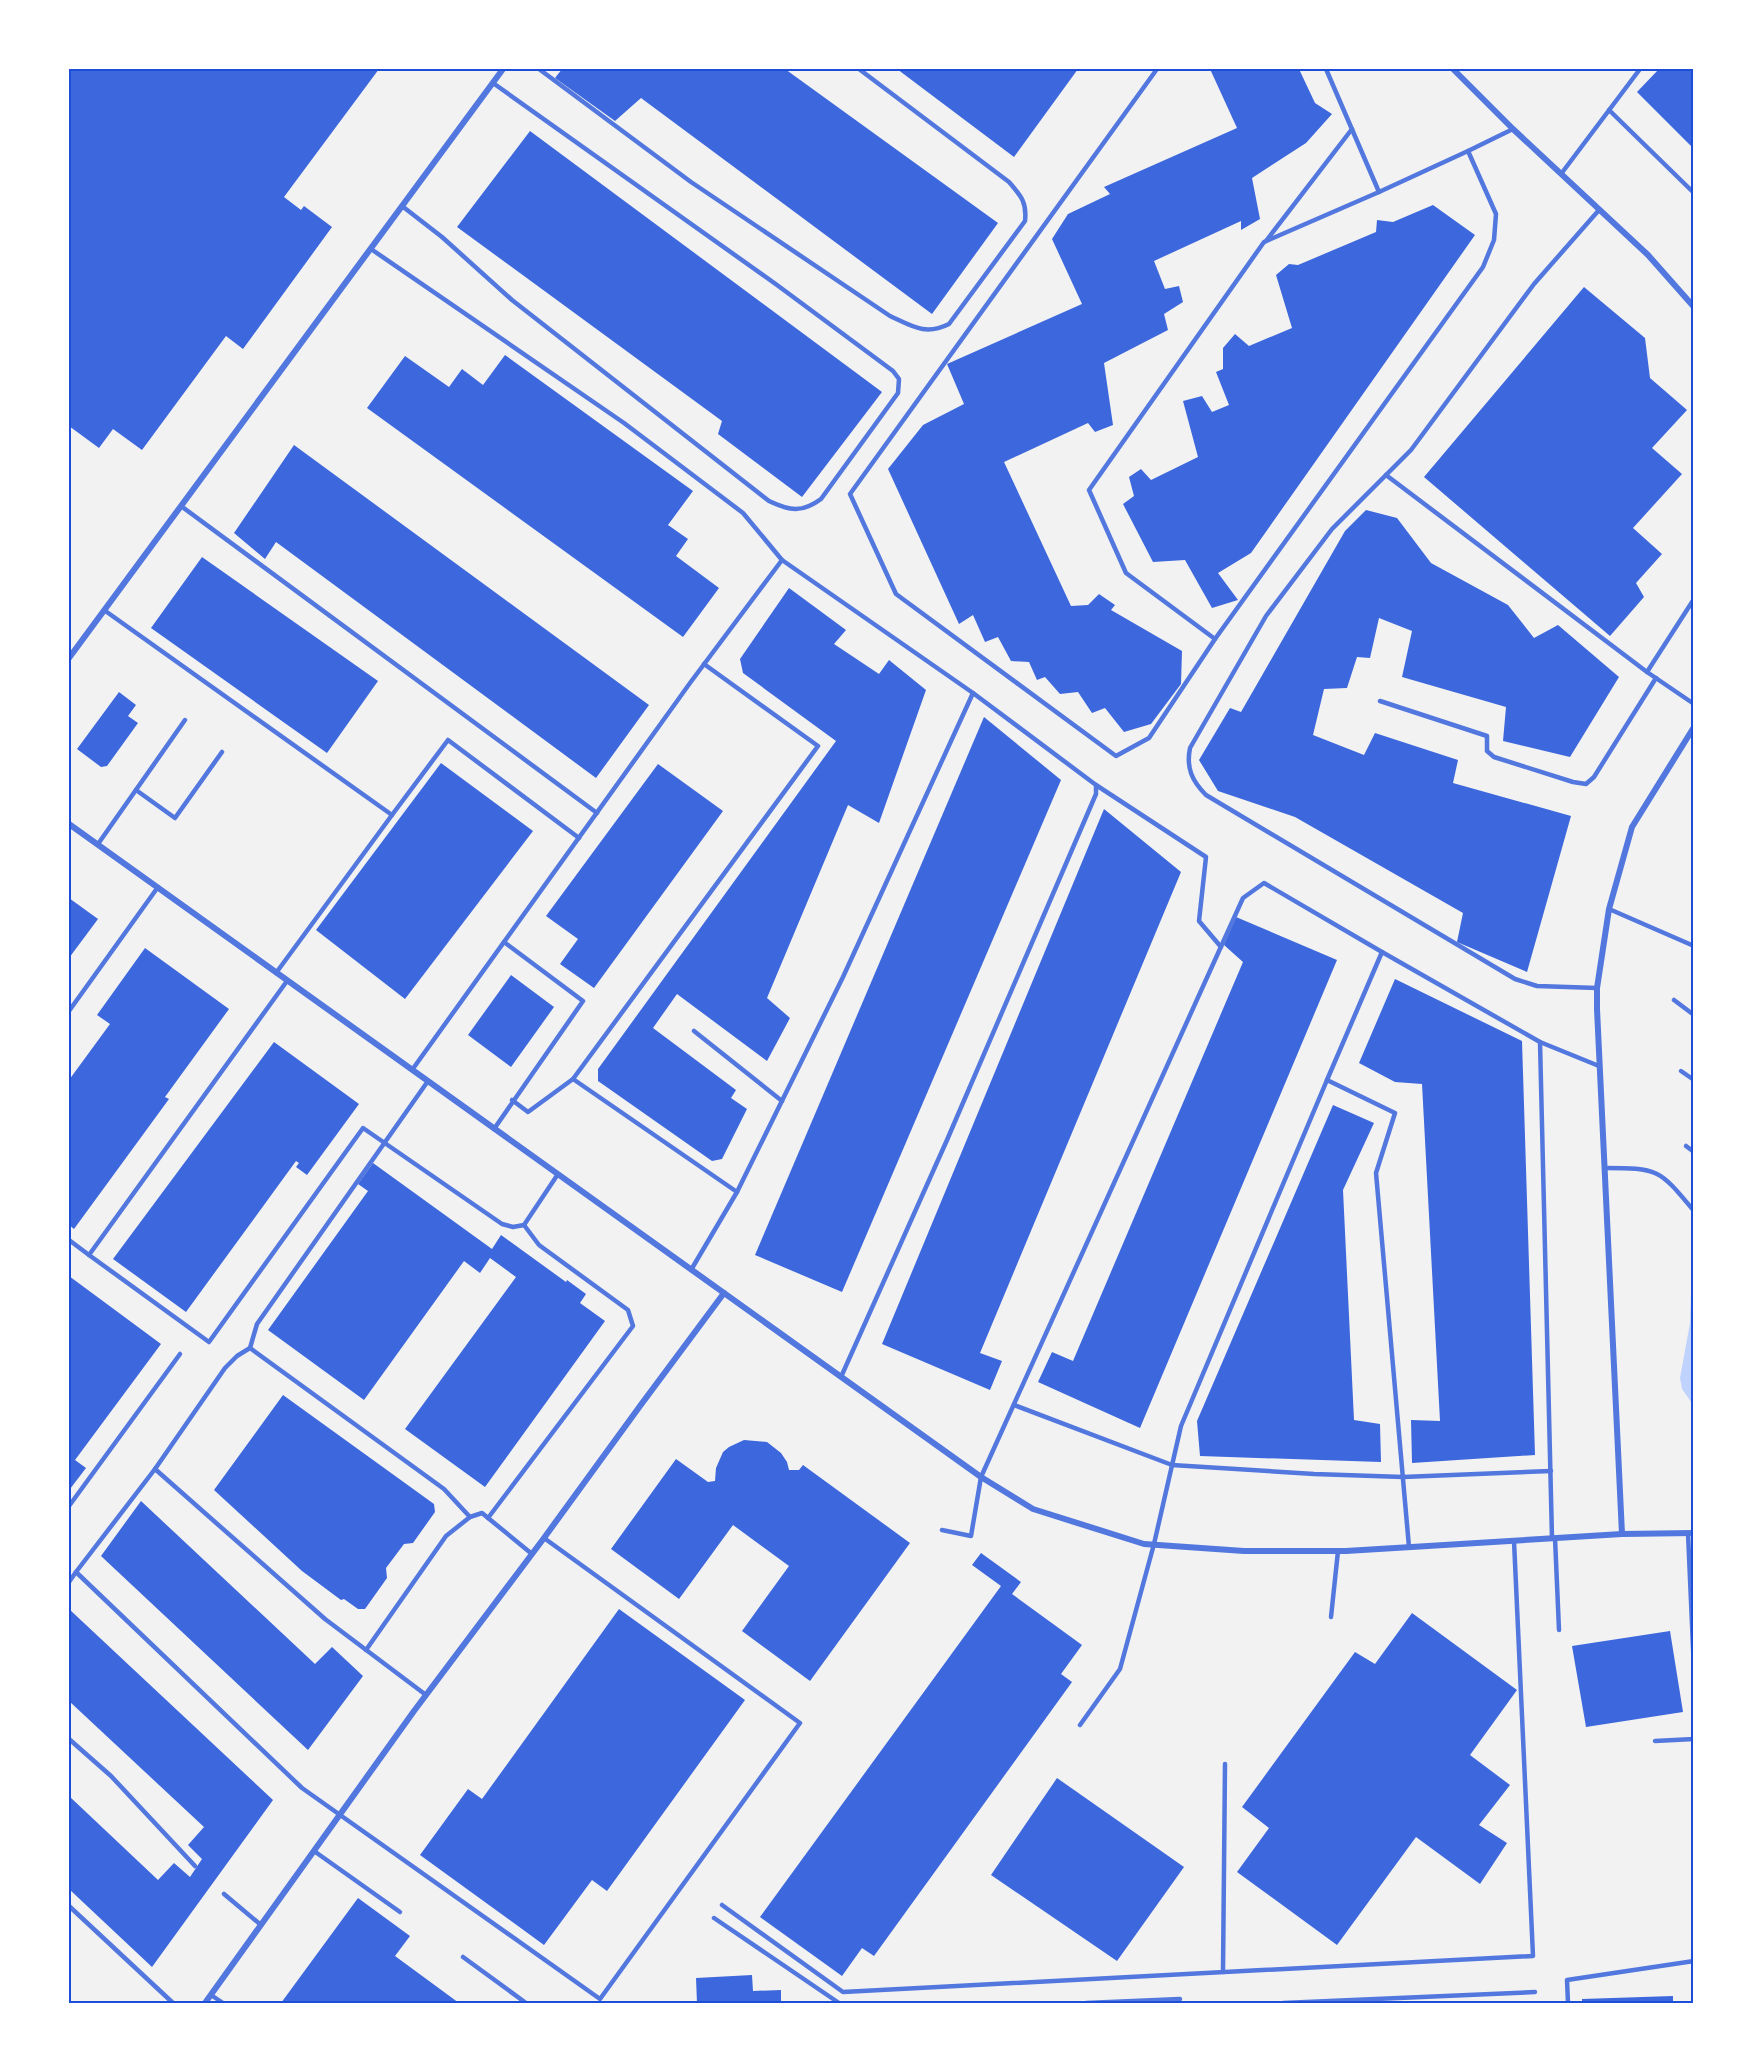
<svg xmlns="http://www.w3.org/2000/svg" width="1763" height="2072" font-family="'Sofia Sans Condensed',sans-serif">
	<rect width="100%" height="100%" fill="#f2f2f2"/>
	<path fill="#bfd3fe" d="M1694,1280v126l-12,-17 -2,-11 10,-55 1,-29z"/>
	<g fill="#3d67dc">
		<path d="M69,69h310l-95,128 17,13 3,-4 28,21 -89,122 -17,-13 -84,114 -29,-21 -14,19 -30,-22z"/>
		<path d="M562,69h223l213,154 -66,91 -291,-216 -26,23 -60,-43z"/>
		<path d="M897,69h181l-64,88z"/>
		<path d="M1210,69h89l16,34 17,11 -26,29 -54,35 8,41 -19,11v-9l-87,40 11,28 14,-3 4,16 -19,12 4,16 -64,33 9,62 -18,7 -7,-9 -84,39 67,144 17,-1 11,-11 16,11 -4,5 71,41 -1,33 -30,40 -27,8 -19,-24 -13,5 -14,-21 -18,2 -15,-17 -8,3 -8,-18 -18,-1 -13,-24 -13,5 -12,-27 -14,9 -71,-155 35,-44 41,-21 -17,-40 135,-60 -30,-65 16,-25 42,-20 -6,-7 133,-59z"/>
		<path d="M1659,69h35v80l-57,-57z"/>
		<path d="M530,131l352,261 -80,105 -84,-63 4,-13 -265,-194z"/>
		<path d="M1433,205l42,30 -224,318 -33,20 20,27 -26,8 -27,-48 -32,2 -30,-58 11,-8 -5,-19 12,-8 10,11 47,-23 -15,-56 19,-5 10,16 17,-7 -13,-33 7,-3v-21l12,-14 14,12 43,-18 -16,-53 13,-11 9,1 78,-33 1,-12 16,2z"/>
		<path d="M1584,287l61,51 5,40 37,32 -35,38 30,26 -49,54 29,26 -26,29 8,14 -34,39 -186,-159z"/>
		<path d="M505,355l188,136 -25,34 20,14 -12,17 43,32 -36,49 -316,-229 38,-52 44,31 13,-18 21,16z"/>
		<path d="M294,445l355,260 -53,73 -320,-236 -11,17 -31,-26z"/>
		<path d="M1366,510l31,8 34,45 77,42 26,33 24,-13 61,52 -49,80 -67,-16 3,-34 -104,-30 10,-46 -33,-13 -9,40 -13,-1 -10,31 -23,1 -11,46 51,20 11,-22 83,27 -5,23 118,33 -44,156 -70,-30 6,-29 -168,-96 -77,-26 -19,-31 31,-52 11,4 104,-181z"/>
		<path d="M202,557l176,124 -51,72 -176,-125z"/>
		<path d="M789,588l57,42 -12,14 45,30 10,-14 37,30 -47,133 -31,-18 -81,193 23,20 -23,43 -90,-67 -24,34 83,62 -5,8 16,11 -25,50 -10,2 -114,-80v-12l238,-328 -93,-68 -3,-14z"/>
		<path d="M119,692l17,13 -8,11 10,7 -31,43 -6,1 -24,-18z"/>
		<path d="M984,717l77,63 -219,512 -87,-37z"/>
		<path d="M441,763l92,68 -128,168 -89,-69z"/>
		<path d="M658,764l65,47 -129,177 -34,-24 18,-25 -32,-23z"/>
		<path d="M1104,809l77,63 -201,481 22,8 -12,29 -108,-46z"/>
		<path d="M69,898l29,21 -29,39z"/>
		<path d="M1236,917l101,43 -197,468 -102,-46 14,-30 21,9 170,-399 -19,-17z"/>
		<path d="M145,948l84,61 -64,88 4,2 -95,130 -5,-4v-145l41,-56 -13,-9z"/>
		<path d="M511,975l43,32 -43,60 -43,-32z"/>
		<path d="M1395,979l127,62 13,414 -123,8 -1,-43 29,1 -18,-337 -27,-2 -36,-19z"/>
		<path d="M274,1042l85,62 -52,71 -11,-8 3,-4 -3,-2 -110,151 -73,-53z"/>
		<path d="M1333,1105l41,18 -31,67 11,230 26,4 1,38 -181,-6 -3,-35z"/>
		<path d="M373,1163l119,86 9,-14 65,47 1,-2 19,14 -6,9 25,18 -120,166 -80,-58 111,-152 -26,-19 -10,15 -16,-12 -100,139 -96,-70 100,-139 -10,-7z"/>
		<path d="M69,1276l92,68 -86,116 11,8 -16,21z"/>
		<path d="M283,1395l151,109 1,8 -22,31 -9,1 -18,24 1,10 -22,31h-7l-14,-10 -3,1 -39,-29 -88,-81z"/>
		<path d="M744,1440l23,2 14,11 6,9 2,8h10l4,-5 107,78 -100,138 -68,-50 47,-65 -56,-41 -54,74 -68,-50 65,-90 32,23 7,-1 1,-13 7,-16 6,-5z"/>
		<path d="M141,1501l174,163 17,-17 31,29 -55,74 -207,-194z"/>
		<path d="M981,1553l40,29 -9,12 70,51 -21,29 11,8 -198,274 -12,-8 -20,28 -82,-59 241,-331 -29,-21z"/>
		<path d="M69,1609l204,191 -121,167 -83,-78v-93l89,84 16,-17 16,14 12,-18 -14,-14 16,-18 -135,-126z"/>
		<path d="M619,1609l126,91 -138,191 -15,-11 -48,65 -124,-90 48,-66 14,10z"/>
		<path d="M1412,1613l105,77 -47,65 40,30 -31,40 28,18 -27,41 -64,-47 -79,108 -100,-73 32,-44 -27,-21 113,-155 20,12z"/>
		<path d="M1670,1631l13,81 -97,15 -14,-81z"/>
		<path d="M1057,1778l127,89 -67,94 -126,-86z"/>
		<path d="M358,1898l52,38 -15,20 64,47h-178z"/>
		<path d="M752,1975l1,16 28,-1v13h-84l-1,-25z"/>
		<path d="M1673,1996v7h-91v-4z"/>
	</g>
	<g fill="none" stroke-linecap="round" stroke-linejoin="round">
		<g stroke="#5277de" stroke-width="4.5">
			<path d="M539,69l152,113 199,134c22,10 35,20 59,8l76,-103c2,-19 -4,-25 -16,-39l-150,-113"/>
			<path d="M1157,69l-307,425 46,100 220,162 33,-18 66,-99 268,-372 11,-27 2,-26 -28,-63"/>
			<path d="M1326,69l53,123 89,-41 45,-22"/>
			<path d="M1609,110l85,83"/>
			<path d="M1561,174l79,-105"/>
			<path d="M402,206l40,31 70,63 257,201c21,10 33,12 52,-2l77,-106 1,-14 -6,-8 -116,-86 -284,-202"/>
			<path d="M1266,241l86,-112"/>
			<path d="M371,249l253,174 119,90 39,47 -92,123 -278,387"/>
			<path d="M1386,475l261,197"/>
			<path d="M181,506l416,307"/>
			<path d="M782,560l191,133"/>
			<path d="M1694,599l-47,73 47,32"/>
			<path d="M104,610l288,205 -116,158"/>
			<path d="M1215,639l-89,-66 -37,-83 175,-248 115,-50"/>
			<path d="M704,664l114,82 -245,333 164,113"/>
			<path d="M1380,701l107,35v15l7,6 79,25 13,2 8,-7 62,-99"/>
			<path d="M1096,785l110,72 -7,64 22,26"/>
			<path d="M136,790l39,28 47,-66"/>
			<path d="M392,815l56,-75 131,98"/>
			<path d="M98,844l87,-124"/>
			<path d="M1609,909l85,37"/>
			<path d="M287,981l-198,274 120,87 154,-214 139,96 11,3 11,-2 34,-51"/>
			<path d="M1597,988l-60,-2 -22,-7 -309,-184c-14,-14 -20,-27 -16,-47l76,-132 66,-87 79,-79 123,-166 65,-74"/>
			<path d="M1674,1000l20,15"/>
			<path d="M69,1011l89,-124"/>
			<path d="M694,1031l88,70"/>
			<path d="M1540,1042l59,24"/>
			<path d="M1681,1071l13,9"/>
			<path d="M1327,1080l55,-128 158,90 12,496"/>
			<path d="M512,1100l16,12 45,-33"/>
			<path d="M494,1129l89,-128 -79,-59"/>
			<path d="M1686,1146l8,6"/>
			<path d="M1604,1168c55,0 55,1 90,43"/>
			<path d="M69,1240l20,15"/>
			<path d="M691,1270l46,-78 106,-215 130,-284 123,92v9l-149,346 -106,237"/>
			<path d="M250,1348l7,-24 171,-243"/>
			<path d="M1014,1405l158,60 142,9 89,3 148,-6"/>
			<path d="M155,1469l70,-101 12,-12 13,-8 194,141 26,28"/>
			<path d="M69,1506l111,-152"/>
			<path d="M488,1518l145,-192 -5,-16 -89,-65 -15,-20"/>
			<path d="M942,1530l29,6 10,-59 262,-579 21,-15 118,69"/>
			<path d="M1688,1533l6,137"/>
			<path d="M1555,1538l4,92"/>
			<path d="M76,1572l79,-103 170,150 101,76"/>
			<path d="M69,1582l7,-10 226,216 298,211 200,-276 -256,-185"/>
			<path d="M1331,1617l7,-66"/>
			<path d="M366,1650l80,-114 24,-19 12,-4 50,41"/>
			<path d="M1080,1725l40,-56 34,-125 27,-118 146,-346 68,33 -19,60 33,374"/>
			<path d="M69,1739l42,37 84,90"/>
			<path d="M1655,1741l39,-2"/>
			<path d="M314,1851l86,61"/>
			<path d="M224,1894l37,31"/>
			<path d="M722,1905l121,87 690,-36 -19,-415"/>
			<path d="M69,1906l104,97"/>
			<path d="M714,1918l125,85"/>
			<path d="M463,1957l63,46"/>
			<path d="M1223,1972l2,-208"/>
			<path d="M211,1995l12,8"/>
			<path d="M1086,2003l94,-4"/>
			<path d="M1283,2003l252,-11"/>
			<path d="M1568,2003l-1,-23 127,-19"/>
		</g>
		<g stroke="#5277de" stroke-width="6">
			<path d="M1453,69l60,60 135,126 46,52"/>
			<path d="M69,658l434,-589"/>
			<path d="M69,824l912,653 52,32 111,35 100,7h102l276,-17 72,-1"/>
			<path d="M1622,1534l-25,-525v-21l12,-79 23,-82 62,-100"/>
			<path d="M205,2003l209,-292 130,-173 96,-132 84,-113"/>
		</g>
	</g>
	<rect width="1763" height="2072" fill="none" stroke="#ffffff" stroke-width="141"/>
	<rect x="70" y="70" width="1622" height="1932" fill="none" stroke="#1d4ed8" stroke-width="2"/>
</svg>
